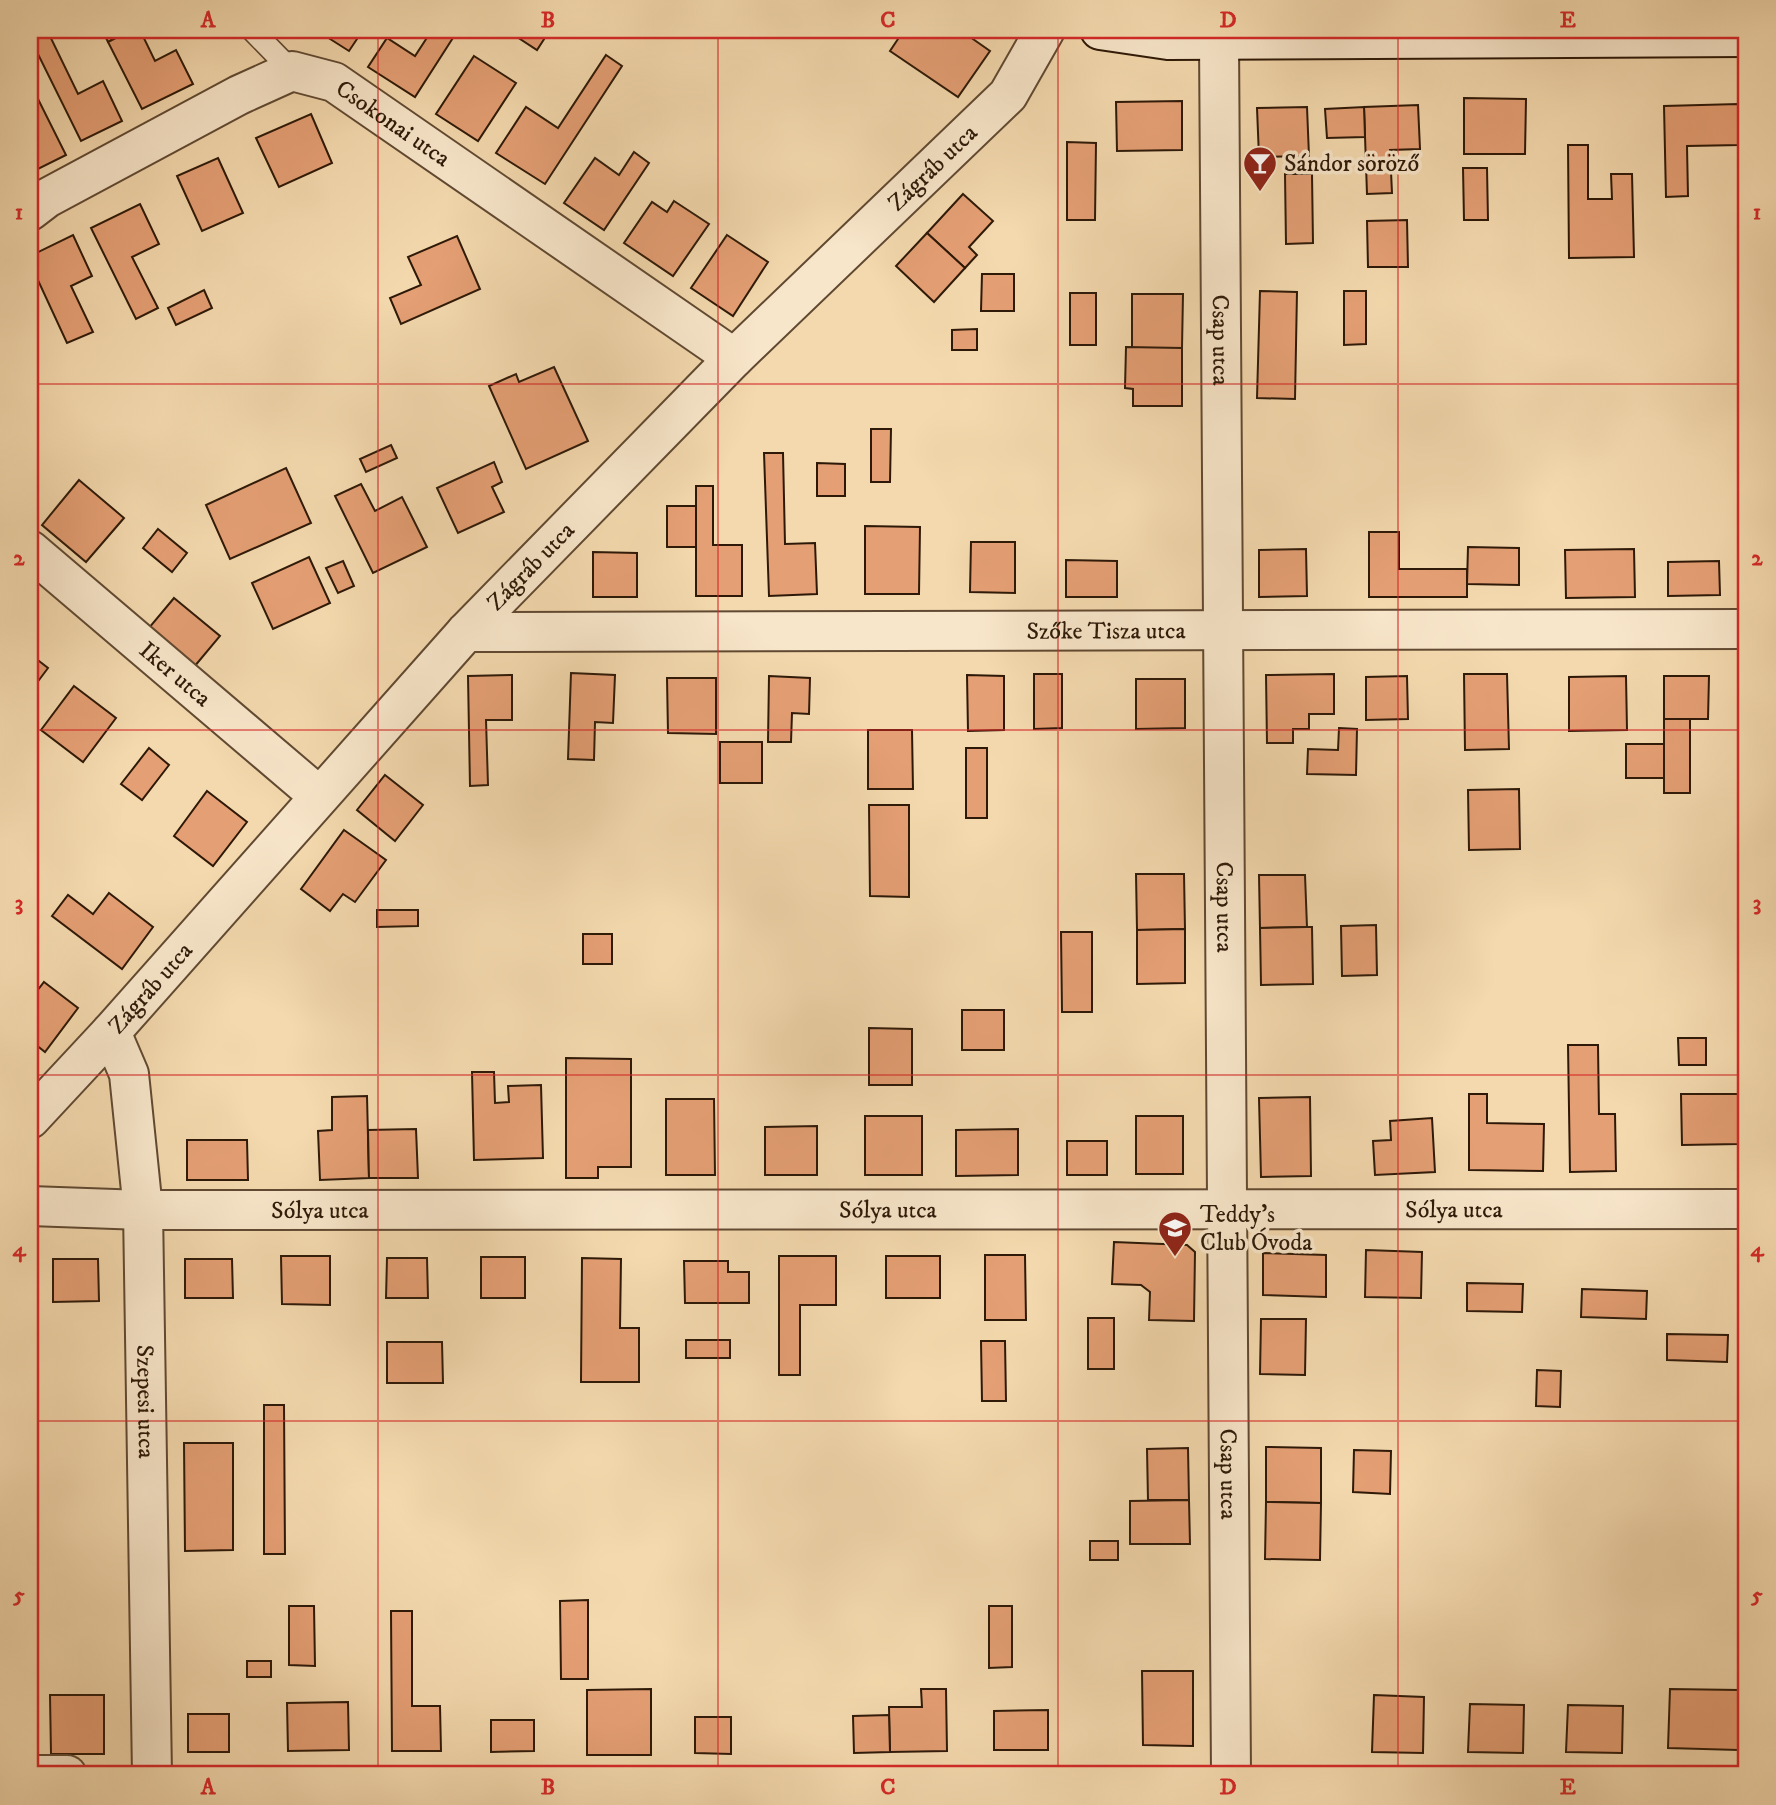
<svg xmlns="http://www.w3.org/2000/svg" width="1776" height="1805" font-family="'IM FELL DW Pica',serif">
	<rect width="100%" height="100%" fill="#f4d9ae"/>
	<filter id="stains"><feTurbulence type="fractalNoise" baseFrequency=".00286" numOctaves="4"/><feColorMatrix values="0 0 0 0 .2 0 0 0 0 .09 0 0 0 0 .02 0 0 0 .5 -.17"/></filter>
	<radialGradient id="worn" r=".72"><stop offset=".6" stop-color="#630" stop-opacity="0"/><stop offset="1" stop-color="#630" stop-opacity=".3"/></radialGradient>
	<g fill="#e59f74" stroke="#2e1908" stroke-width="2">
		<path d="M30,30h17l31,64 25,-13 19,40 -41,20 -51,-103z"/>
		<path d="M102,30h29l-23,12z"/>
		<path d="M131,30h9l15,31 21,-11 17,34 -51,25 -34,-67z"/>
		<path d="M316,30h47l-14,21z"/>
		<path d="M432,30h26l-43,67 -47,-30 19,-29 28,18z"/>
		<path d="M518,30h26l4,3 -11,17 -23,-15z"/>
		<path d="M904,30h56l30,21 -32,46 -68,-46z"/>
		<path d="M606,55l16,11 -77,118 -49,-31 30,-46 32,21z"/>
		<path d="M474,56l42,27 -38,58 -42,-27z"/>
		<path d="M35,93l31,62 -36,18v-78z"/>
		<path d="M1464,98l62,1 -1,55h-61z"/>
		<path d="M1182,101v49l-65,1 -1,-49z"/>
		<path d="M1738,104l2,41 -53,1 1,50 -22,1 -2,-91z"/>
		<path d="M1418,105l2,44 -30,1 2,43 -25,1 -3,-87z"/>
		<path d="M1307,107l2,49 -50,1 -2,-49z"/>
		<path d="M1364,107l1,30 -38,1 -2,-29z"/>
		<path d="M311,114l21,49 -53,24 -23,-49z"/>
		<path d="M1067,142l29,1 -1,77h-28z"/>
		<path d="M1568,145h20v54h24l-1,-25h21l2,83 -65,1z"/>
		<path d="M634,152l15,11 -45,67 -40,-27 31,-45 24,17z"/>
		<path d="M218,158l25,55 -41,18 -25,-55z"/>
		<path d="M1463,168h24l1,52h-24z"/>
		<path d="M1285,174h27l1,69 -27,1z"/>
		<path d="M963,194l30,27 -24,26 8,8 -12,13 -38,-35z"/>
		<path d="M674,201l35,23 -36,52 -49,-33 28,-41 15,10z"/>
		<path d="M140,204l19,40 -27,13 26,51 -22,11 -45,-91z"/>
		<path d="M1407,220l1,47h-40l-1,-46z"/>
		<path d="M927,233l38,35 -31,34 -38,-36z"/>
		<path d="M73,235l19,41 -21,10 22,46 -26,11 -37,-80v-7z"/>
		<path d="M727,235l41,27 -35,54 -42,-28z"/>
		<path d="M457,236l23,53 -79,35 -11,-26 31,-13 -13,-28z"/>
		<path d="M982,274h32v37h-33z"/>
		<path d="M204,290l8,18 -36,17 -8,-17z"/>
		<path d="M1260,291l37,1 -2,107 -38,-1z"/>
		<path d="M1344,291h22v53l-22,1z"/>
		<rect x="1070" y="293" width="26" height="52"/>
		<path d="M1132,294h51l-1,54h-50z"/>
		<path d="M977,329v21h-25v-20z"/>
		<path d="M1126,347l56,1v58h-49v-17l-8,-1z"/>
		<path d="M554,367l34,74 -62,28 -37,-83 27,-12 3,8z"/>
		<path d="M871,429h20l-1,53h-19z"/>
		<path d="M391,445l6,13 -31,14 -6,-13z"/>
		<path d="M764,453h19l2,91 30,-1 2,51 -48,2z"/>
		<path d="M494,462l8,20 -10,5 12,25 -46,21 -21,-45z"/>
		<path d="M817,463l28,1v32h-28z"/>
		<path d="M286,468l25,55 -81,36 -24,-54z"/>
		<path d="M79,480l45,38 -38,44 -44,-37z"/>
		<path d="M361,484l14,27 27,-14 25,50 -54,26 -38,-77z"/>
		<path d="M696,486h17v59h29v51h-46z"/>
		<rect x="667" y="506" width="29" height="41"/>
		<path d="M865,526l55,1 -1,67h-54z"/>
		<path d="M158,529l29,24 -15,19 -29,-24z"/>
		<path d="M1369,532h30v37h68v28h-98z"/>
		<path d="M971,542h44v51l-45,-1z"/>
		<path d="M1468,547l51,1v37l-52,-1z"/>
		<path d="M1306,549l1,47 -48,1v-47z"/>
		<path d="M1634,549l1,48 -69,1 -1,-48z"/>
		<path d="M593,552l44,1v44h-44z"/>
		<path d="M309,557l21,46 -57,26 -21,-46z"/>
		<path d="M1066,560l51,1v36h-51z"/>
		<path d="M343,561l11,25 -16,7 -12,-25z"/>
		<path d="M1719,561l1,34 -52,1v-34z"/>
		<path d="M174,598l46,38 -26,31 -46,-38z"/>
		<path d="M30,654l18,14 -18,24z"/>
		<path d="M571,673l44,2 -2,48 -18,-1 -1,38 -26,-1z"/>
		<path d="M1034,674h28v54l-28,1z"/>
		<path d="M1334,674v40h-25v15h-16v14h-26l-1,-68z"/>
		<path d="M1464,674h43l2,75 -44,1z"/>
		<path d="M512,675v45h-26l2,65 -18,1 -2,-110z"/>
		<path d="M967,675l37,1v54l-36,1z"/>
		<path d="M769,676l41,2 -1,36 -17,-1 -1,29h-23z"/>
		<path d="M1407,676l1,43 -42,1v-43z"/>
		<path d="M1626,676l1,54 -58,1v-54z"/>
		<path d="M1664,676h45l-1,43h-44z"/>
		<path d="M667,678h49v56l-48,-1z"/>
		<path d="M1136,679h49v49l-49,1z"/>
		<path d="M74,686l42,32 -33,44 -42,-32z"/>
		<rect x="1664" y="719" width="26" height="74"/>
		<path d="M1339,728l18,1 -1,46 -49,-1 1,-25 30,1z"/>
		<path d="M868,730h44l1,59h-45z"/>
		<rect x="720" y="742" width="42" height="41"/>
		<rect x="1626" y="744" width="38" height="34"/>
		<path d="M149,748l20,17 -27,35 -21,-16z"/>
		<rect x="966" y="748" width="21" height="70"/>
		<path d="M385,775l38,30 -28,36 -38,-31z"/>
		<path d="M1519,789l1,60 -51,1 -1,-60z"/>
		<path d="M207,791l40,31 -34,44 -39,-30z"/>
		<path d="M869,805h40v92l-39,-1z"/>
		<path d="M344,830l42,30 -31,42 -12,-8 -13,17 -29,-22z"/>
		<path d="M1136,874h48l1,55 -48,1z"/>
		<path d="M1259,875h46l2,52 -47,1z"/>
		<path d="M109,893l44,34 -31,42 -70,-53 16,-21 25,19z"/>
		<path d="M377,910h41v16l-41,1z"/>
		<path d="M1376,925l1,50 -35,1 -1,-50z"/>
		<path d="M1307,927h5l1,57 -52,1 -1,-57z"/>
		<path d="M1185,929v54l-48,1v-54z"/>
		<path d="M1061,932h31v80h-30z"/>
		<rect x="583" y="934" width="29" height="30"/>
		<path d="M44,982l34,26 -33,44 -15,-12v-40z"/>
		<rect x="962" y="1010" width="42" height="40"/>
		<path d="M869,1028l43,1v56h-43z"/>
		<path d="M1678,1038h28v27h-27z"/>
		<path d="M1568,1045h30l1,69h16l1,57 -46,1z"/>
		<path d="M566,1058l65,1v108h-33v11h-32z"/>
		<path d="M472,1072h22l1,31 14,-1 -1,-16 33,-1 2,73 -69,2z"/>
		<path d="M1469,1094h18v29l57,1 -1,47 -74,-1z"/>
		<path d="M1681,1094h57l1,50 -57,1z"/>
		<path d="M367,1096l2,82 -49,2 -2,-49 14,-1v-33z"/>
		<path d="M1310,1097l1,79 -50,1 -2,-79z"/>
		<path d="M666,1099h48l1,76h-49z"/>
		<rect x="865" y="1116" width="57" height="59"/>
		<rect x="1136" y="1116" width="47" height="58"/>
		<path d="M1432,1118l3,54 -60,3 -2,-34 18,-1 -1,-19z"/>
		<path d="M817,1126v49h-52v-48z"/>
		<path d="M416,1129l2,49h-49l-1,-48z"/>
		<path d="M1018,1129v46l-62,1v-46z"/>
		<path d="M187,1140h60l1,40h-61z"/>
		<rect x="1067" y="1141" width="40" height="34"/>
		<path d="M1114,1242l73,3 8,7 -1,69 -45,-1 1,-28 -9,-7 -29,-1z"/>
		<path d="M1366,1250l56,2 -1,46 -56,-1z"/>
		<path d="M1263,1253l63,2v42l-63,-2z"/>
		<path d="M985,1255h40l1,65h-41z"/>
		<path d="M281,1256h49v49l-48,-1z"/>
		<path d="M779,1256h57v49h-36v70h-21z"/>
		<rect x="886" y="1256" width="54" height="42"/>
		<rect x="481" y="1257" width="44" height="41"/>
		<path d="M387,1258h40l1,40h-42z"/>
		<path d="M582,1258l39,1 -1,69h19v54h-58z"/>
		<path d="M53,1259h45l1,42 -46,1z"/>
		<path d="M185,1259h47l1,39h-48z"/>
		<path d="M684,1261h44v11h21v31h-64z"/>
		<path d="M1467,1283l56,1 -1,28 -55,-1z"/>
		<path d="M1582,1289l65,2 -1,28 -65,-2z"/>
		<rect x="1088" y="1318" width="26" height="51"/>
		<path d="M1261,1319h45l-1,56 -45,-1z"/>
		<path d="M1667,1334l61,1 -1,27 -60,-2z"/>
		<rect x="686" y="1340" width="44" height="18"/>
		<path d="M981,1341h24l1,60h-24z"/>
		<path d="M387,1342h55l1,41h-56z"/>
		<path d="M1537,1370l24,1 -1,36 -24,-1z"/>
		<path d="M264,1405h20l1,149h-21z"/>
		<path d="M184,1443h49v107l-48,1z"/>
		<path d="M1266,1447l55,1v55l-55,-1z"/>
		<path d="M1188,1448l1,52h-41l-1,-51z"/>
		<path d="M1354,1450l37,1 -1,43 -37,-2z"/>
		<path d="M1189,1500l1,44h-60v-43z"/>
		<path d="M1266,1502l55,1 -1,57 -55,-1z"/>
		<rect x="1090" y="1541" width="28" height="19"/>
		<path d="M588,1600v79h-27l-1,-78z"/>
		<path d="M289,1606h25l1,60 -26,-1z"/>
		<path d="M989,1606h23v61l-23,1z"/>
		<path d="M391,1611h21v95h28l1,45h-49z"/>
		<rect x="247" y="1661" width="24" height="16"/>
		<path d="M1142,1671h51v75l-50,-1z"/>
		<path d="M651,1689v66h-64v-65z"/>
		<path d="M921,1689h25l1,62 -57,1 -1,-45h33z"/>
		<path d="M1670,1689l69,1 -1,60 -70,-2z"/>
		<path d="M50,1695h54v59h-53z"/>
		<path d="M1374,1695l50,2 -1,56 -51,-1z"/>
		<path d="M348,1702l1,48 -61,1 -1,-48z"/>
		<path d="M1470,1704l54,1 -1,48 -55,-1z"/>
		<path d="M1568,1705l55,1 -1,47 -56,-1z"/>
		<path d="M1048,1710v40h-54v-39z"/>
		<rect x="188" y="1714" width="41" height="38"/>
		<path d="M889,1715l1,37 -36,1 -1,-37z"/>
		<path d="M695,1717h36v37l-36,-1z"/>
		<path d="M491,1720h43v31l-43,1z"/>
	</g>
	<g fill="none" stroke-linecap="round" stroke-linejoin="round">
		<g stroke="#604932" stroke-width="24">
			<path id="service" d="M252,30l40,41"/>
		</g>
		<g stroke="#604932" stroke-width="42">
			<g id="minor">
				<path id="s1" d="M30,211l17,-13 192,-103 53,-24 42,11 400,276"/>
				<path id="s2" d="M30,550l289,246"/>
				<path id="s3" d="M466,632l1280,-3"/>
				<path id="s4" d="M111,1032l18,42 14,136 9,565"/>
				<path id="s5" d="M30,1119l81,-87 355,-400 268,-274 274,-263 37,-65"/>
				<path id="s6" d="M30,1206l113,4 1603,-1"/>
				<path d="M30,1775h37"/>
			</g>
		</g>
		<g stroke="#604932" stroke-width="42">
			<g id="tertiary">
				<path id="s7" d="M1219,41l12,1734"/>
			</g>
		</g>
		<g stroke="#2e1908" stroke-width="42">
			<path id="secondary" d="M1100,30l68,10 578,-3"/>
		</g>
		<use href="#service" stroke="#f8e6ca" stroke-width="21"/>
		<use href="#minor" stroke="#f8e6ca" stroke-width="38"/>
		<use href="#tertiary" stroke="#f8e6ca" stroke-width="38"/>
		<use href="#secondary" stroke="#f8e6ca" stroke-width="38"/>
	</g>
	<path fill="none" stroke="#d62828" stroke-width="2" stroke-opacity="0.55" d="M378,30v1745M718,30v1745M1058,30v1745M1398,30v1745M30,384h1716M30,730h1716M30,1075h1716M30,1421h1716"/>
	<defs>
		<g id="bar-pin" transform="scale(1.75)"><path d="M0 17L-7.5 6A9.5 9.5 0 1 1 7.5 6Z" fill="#8f2418" stroke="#f8e6ca"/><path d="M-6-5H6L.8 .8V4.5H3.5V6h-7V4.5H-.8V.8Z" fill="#fff"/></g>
		<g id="school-pin" transform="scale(1.75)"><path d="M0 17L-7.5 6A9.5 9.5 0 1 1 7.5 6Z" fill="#8f2418" stroke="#f8e6ca"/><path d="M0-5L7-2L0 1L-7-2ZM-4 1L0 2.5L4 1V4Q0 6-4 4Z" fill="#fff"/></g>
	</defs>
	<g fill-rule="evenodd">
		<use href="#bar-pin" x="1260" y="163"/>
		<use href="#school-pin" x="1175" y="1228"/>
	</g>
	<g text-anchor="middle" stroke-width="7" stroke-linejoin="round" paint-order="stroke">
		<g font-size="24" fill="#2e1908" stroke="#f8e6ca">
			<text dy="8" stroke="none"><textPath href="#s1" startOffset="413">Csokonai utca</textPath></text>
			<text dy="8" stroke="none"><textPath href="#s5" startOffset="1312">Zágráb utca</textPath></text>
			<text dy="8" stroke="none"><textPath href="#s7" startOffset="299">Csap utca</textPath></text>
			<text dy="8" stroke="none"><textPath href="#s5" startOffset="746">Zágráb utca</textPath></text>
			<text dy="8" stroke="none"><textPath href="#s3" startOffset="640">Szőke Tisza utca</textPath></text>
			<text dy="8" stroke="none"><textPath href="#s2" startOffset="191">Iker utca</textPath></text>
			<text dy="8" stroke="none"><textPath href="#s7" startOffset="866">Csap utca</textPath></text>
			<text dy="8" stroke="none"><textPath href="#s5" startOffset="178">Zágráb utca</textPath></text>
			<text dy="8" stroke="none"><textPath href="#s6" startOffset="1424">Sólya utca</textPath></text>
			<text dy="8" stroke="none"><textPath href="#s6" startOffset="290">Sólya utca</textPath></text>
			<text dy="8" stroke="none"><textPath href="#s6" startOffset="858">Sólya utca</textPath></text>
			<text dy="8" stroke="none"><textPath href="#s4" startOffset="374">Szepesi utca</textPath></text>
			<text dy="8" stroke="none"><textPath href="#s7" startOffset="1433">Csap utca</textPath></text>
		</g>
		<g font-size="24" fill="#2e1908" stroke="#f8e6ca" text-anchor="start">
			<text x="1284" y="171">Sándor söröző</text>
			<text x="1200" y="1222">Teddy's<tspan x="1200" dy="28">Club Óvoda</tspan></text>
		</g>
	</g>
	<rect width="1776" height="1805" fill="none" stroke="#f4d9ae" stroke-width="77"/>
	<rect x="38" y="38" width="1700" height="1728" fill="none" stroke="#d62828" stroke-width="2.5"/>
	<g font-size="23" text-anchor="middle" font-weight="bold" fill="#d62828">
		<text x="208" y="27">A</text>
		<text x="548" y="27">B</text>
		<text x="888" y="27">C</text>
		<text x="1228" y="27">D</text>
		<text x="1568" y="27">E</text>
		<text x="19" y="219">1</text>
		<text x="1757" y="219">1</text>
		<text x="19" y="565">2</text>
		<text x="1757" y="565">2</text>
		<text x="19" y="910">3</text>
		<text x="1757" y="910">3</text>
		<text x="19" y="1256">4</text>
		<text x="1757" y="1256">4</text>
		<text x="19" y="1602">5</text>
		<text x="1757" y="1602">5</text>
		<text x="208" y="1794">A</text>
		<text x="548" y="1794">B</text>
		<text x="888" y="1794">C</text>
		<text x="1228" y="1794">D</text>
		<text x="1568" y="1794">E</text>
	</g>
	<rect width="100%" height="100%" filter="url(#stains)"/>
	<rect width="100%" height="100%" fill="url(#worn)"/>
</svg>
